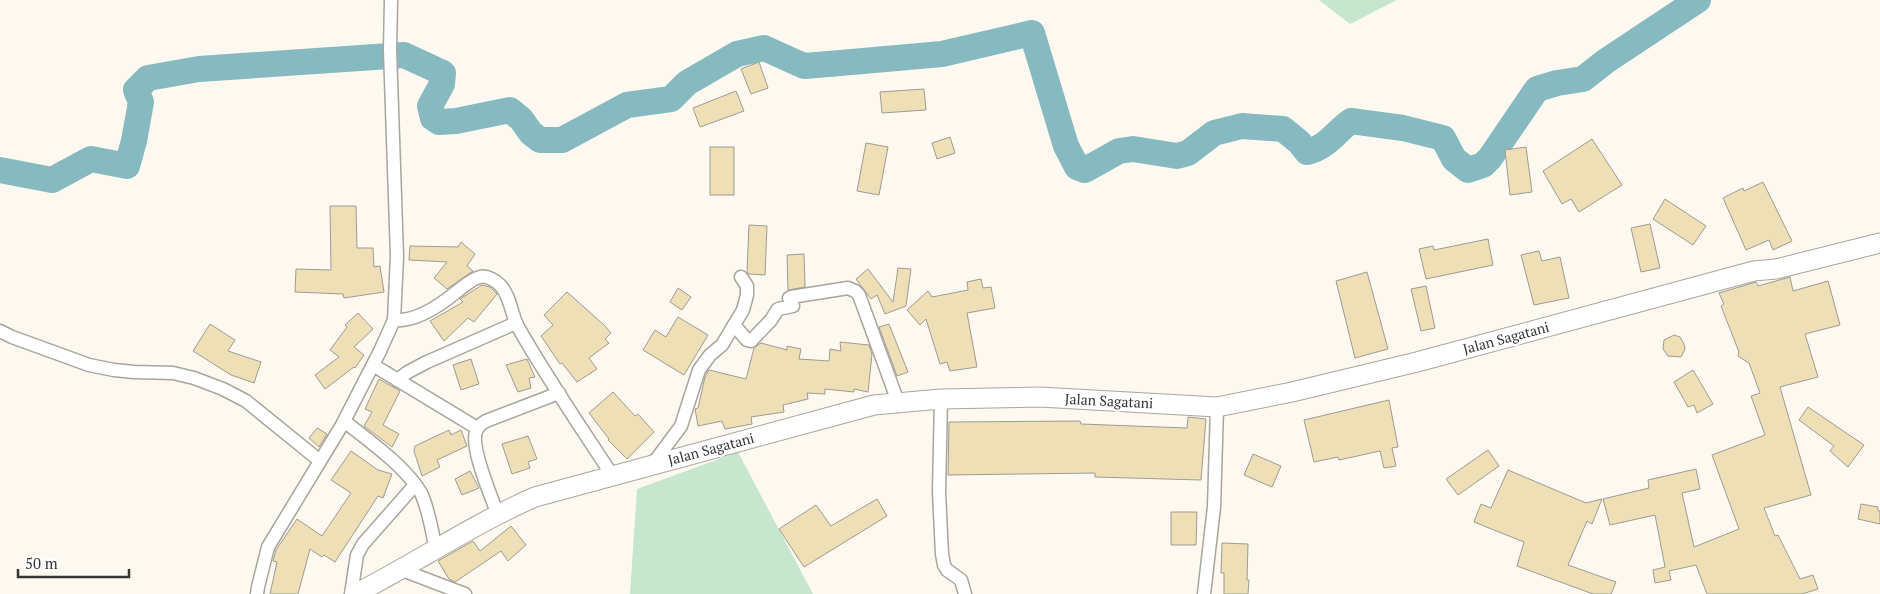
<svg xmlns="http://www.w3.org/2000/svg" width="1880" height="594" font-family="'PT Serif',serif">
	<rect width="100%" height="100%" fill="#fdf9f0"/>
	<g fill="#c6e7cd">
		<path d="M1319,0h78l-47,24z"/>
		<path d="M738,452l75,142h-183l7,-105z"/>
	</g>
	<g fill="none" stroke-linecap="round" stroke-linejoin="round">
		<path stroke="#86bac0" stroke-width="26" d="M0,170l52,10 39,-21 36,7 7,-25 7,-39 -5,-12 12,-12 51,-9 205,-14 39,18 -1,11 -12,22 3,12 6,4 17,-1 54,-11 11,9 10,14 9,7h22l65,-35 44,-6 16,-16 50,-29 27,-6 40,18 25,-2 113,-10 90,-21 34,113 11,21 8,3 34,-19 14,-2 44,7 11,-3 26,-20 28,-7 41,3 16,13 8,10c21,-5 27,-19 44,-31l52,7 40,10 11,21 14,11 15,-5 7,-7 47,-69 20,-6 26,-4 23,-18 92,-61"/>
	</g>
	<g fill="#eedfb7" stroke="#9e9b92">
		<path d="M759,62l9,26 -17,6 -10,-25z"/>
		<path d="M924,89l2,21 -44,3 -2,-21z"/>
		<path d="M736,91l8,20 -44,16 -7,-19z"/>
		<path d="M950,137l5,16 -18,6 -5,-16z"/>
		<path d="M1592,139l30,46 -43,27 -8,-13 -9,5 -19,-33z"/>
		<path d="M866,143l22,4 -9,48 -22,-4z"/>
		<rect x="710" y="147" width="24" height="48"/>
		<path d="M1526,147l6,45 -22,3 -5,-45z"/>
		<path d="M1763,182l29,59 -19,9 -4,-10 -23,10 -23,-52 20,-10 1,3z"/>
		<path d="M1665,199l41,27 -13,19 -40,-26z"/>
		<path d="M330,206h26l1,42h16l1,19 6,-1 4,26 -40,6 -1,-4 -48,-2 1,-23 35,1z"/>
		<path d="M1650,224l10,44 -19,4 -10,-44z"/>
		<path d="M749,225l18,1 -2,49 -16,-1 -2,-2z"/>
		<path d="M1488,239l5,26 -67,14 -7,-30 14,-3 1,4z"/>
		<path d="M461,242l14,12 -8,12 6,5 -26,18 -13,-11 13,-16 -38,-2 1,-14 48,1z"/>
		<path d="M1539,251l3,10 18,-4 9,41 -35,7 -13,-50z"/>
		<path d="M804,254l1,33 -17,3 -1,-35z"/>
		<path d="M898,268l13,1 -5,37 -21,8 -8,-19 -6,4 -15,-20 12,-10 25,33z"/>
		<path d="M1367,272l21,77 -33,9 -19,-77z"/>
		<path d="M1790,277l3,14 35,-10 12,44 -35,9 13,43 -38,10 31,108 -47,13 11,28 3,-1 22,44 13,-4 5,14 -16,5h-95l-11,-29 -27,6 2,9 -16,3 -2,-13 12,-3 -10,-52 -45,10 -7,-26 46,-11 -1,-8 48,-11 4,20 -18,4 12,54 45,-18 -27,-74 53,-20 -14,-39 9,-3 -11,-30 -11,-7 1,-4 -18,-46 3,-2 -5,-11 37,-11 2,4z"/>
		<path d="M981,279l2,9 8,-1 4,21 -28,5 10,54 -27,4 -3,-9 -7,2 -14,-45 -6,6 -13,-15 21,-19 4,6 36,-7 -1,-8z"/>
		<path d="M482,285l8,2 7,7 -23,28 -6,-4 -24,23 -14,-20 33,-19 -3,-3z"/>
		<path d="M1426,286l9,42 -14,3 -10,-42z"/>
		<path d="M678,288l13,9 -9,13 -12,-8z"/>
		<path d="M567,292l37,33 7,8 -6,6 4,4 -20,15 8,11 -20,13 -15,-19 -2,1 -19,-28 12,-11 -9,-10z"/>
		<path d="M358,313l15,16 -19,18 10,8 -9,13 -1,-1 -29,22 -10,-14 24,-18 -9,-7 17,-23 -2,-2z"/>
		<path d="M678,317l30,18 -24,40 -41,-25 12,-20 11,7z"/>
		<path d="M210,324l25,16 -7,11 33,11 -7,21 -23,-8 -38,-24z"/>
		<path d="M889,324l19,48 -11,4 -18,-49z"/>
		<path d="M1674,335l6,2 4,7 1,5 -4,8 -13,-1 -5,-7 1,-9z"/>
		<path d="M840,342l29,3 3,9 -4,38 -14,-3v3l-29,-3v5l-18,-1 1,6 -25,6 1,7 -33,5 1,7 -27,5 -3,-8 -24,5 -3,-17 3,-1 7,-31 4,-7 37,9 8,-31 7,-5 26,7v-4l14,3 -2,10 30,2 1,-12 11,2z"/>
		<path d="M471,359l8,25 -18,6 -8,-25z"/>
		<path d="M527,359l8,18 -6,1 2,10 -13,4 -12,-27z"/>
		<path d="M1693,370l20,34 -16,9 -3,-8 -6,2 -14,-25z"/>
		<path d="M379,379l21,12 -17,34 16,9 -7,13 -28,-21 8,-14 -7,-3z"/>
		<path d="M613,392l22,24 3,-2 16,18 -27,27 -19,-19 1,-1 -20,-26z"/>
		<path d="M1389,400l9,47 -6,1 4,18 -12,2 -4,-17 -41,9 -1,-3 -24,5 -10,-42z"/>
		<path d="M1808,407l56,38 -16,22 -18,-16 4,-5 -35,-26z"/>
		<path d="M1188,417l18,2 -5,61 -106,-3v-4l-147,2 1,-53 131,-1 1,3 106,4z"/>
		<path d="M317,428l10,6 -8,13 -10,-9z"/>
		<path d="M449,430l2,5 10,-5 6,16 -30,14 3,7 -18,9 -8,-25 1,-5z"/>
		<path d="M528,436l9,23 -9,3 2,6 -18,6 -10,-30z"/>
		<path d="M1488,450l11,16 -41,29 -12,-16z"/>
		<path d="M351,451l27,19 14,4 -9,24 -5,-2 -43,66 -11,-7 -2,2 -12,-8 -12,45h-28l7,-32 -4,-1 3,-11 21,-31 25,17 29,-43 -20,-13z"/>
		<path d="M1253,454l28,12 -9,21 -28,-12z"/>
		<path d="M1508,470l78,33 16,-4 -10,25 -5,-3 -19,44 48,17 -5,12h-18l-76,-28 7,-24 -50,-20 7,-18 10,4z"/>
		<path d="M470,471l9,17 -17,7 -7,-16z"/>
		<path d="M877,499l10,17 -83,51 -25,-38 37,-24 15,21z"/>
		<path d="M1861,504l17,3v4h2v13l-22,-5z"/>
		<path d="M1171,512h26l-1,33h-25z"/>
		<path d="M511,526l15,19 -18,16 -7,-10 -46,31 -6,-3 -11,-18 35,-20 7,10z"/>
		<path d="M1222,543l26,1 -1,36h2l-1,14h-24v-21h-3z"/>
	</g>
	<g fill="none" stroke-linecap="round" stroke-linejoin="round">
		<g stroke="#a8a59c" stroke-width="15">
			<g id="street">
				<path d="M394,320c21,2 45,-14 61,-27 8,-6 16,-14 25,-16 7,-2 16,4 20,8 11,12 11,29 18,42 29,51 62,99 94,148"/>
				<path d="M734,325l13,15 4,1 20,-21 7,-11 15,-3 -4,-8 2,-1 57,-9 7,3 4,4 39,107"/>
				<path d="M0,331l12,6 77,28 25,5 20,2 39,1 21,5 29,11 23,12 74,60"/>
				<path d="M373,365l104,63"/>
				<path d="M397,380l11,-8 19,-10 89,-39"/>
				<path d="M941,399l-2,93 3,62 2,11 3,5 14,10 4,14"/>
				<path d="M344,421c24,19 62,46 77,72 8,17 11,39 15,57"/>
				<path d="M652,465l29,-39 18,-56 11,-15 12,-10 21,-35 4,-15v-9l-6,-9"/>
				<path d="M498,515c-6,-17 -30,-71 -21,-86 2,-4 6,-6 9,-8l73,-28"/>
				<path d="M402,570l63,24"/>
				<path d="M257,594l1,-7 10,-40 74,-122 38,-74 14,-31 3,-64 -7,-206 1,-50"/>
				<path d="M351,594l6,-39 6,-11 52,-59"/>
				<path d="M1204,594l10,-87 3,-100"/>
			</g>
		</g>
		<g stroke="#a8a59c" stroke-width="21">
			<path id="secondary" d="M355,594c61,-31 118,-70 180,-97l339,-92 67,-6 99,-2 177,10 75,-15 125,-30 337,-91 22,-2 104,-26"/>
		</g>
		<use href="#street" stroke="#fff" stroke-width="12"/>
		<use href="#secondary" stroke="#fff" stroke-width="19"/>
	</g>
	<g text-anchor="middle" stroke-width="4.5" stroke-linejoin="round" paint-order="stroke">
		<g font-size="14" fill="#363531" stroke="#fff">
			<text transform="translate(1506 338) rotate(-15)" y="5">Jalan Sagatani</text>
			<text transform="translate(1109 401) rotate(3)" y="5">Jalan Sagatani</text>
			<text transform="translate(711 449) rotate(-15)" y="5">Jalan Sagatani</text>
		</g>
	</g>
	<path d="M18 569v8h111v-8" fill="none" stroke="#363531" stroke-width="2.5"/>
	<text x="25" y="569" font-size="15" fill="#363531" stroke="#ffffff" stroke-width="4" paint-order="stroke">50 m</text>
</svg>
